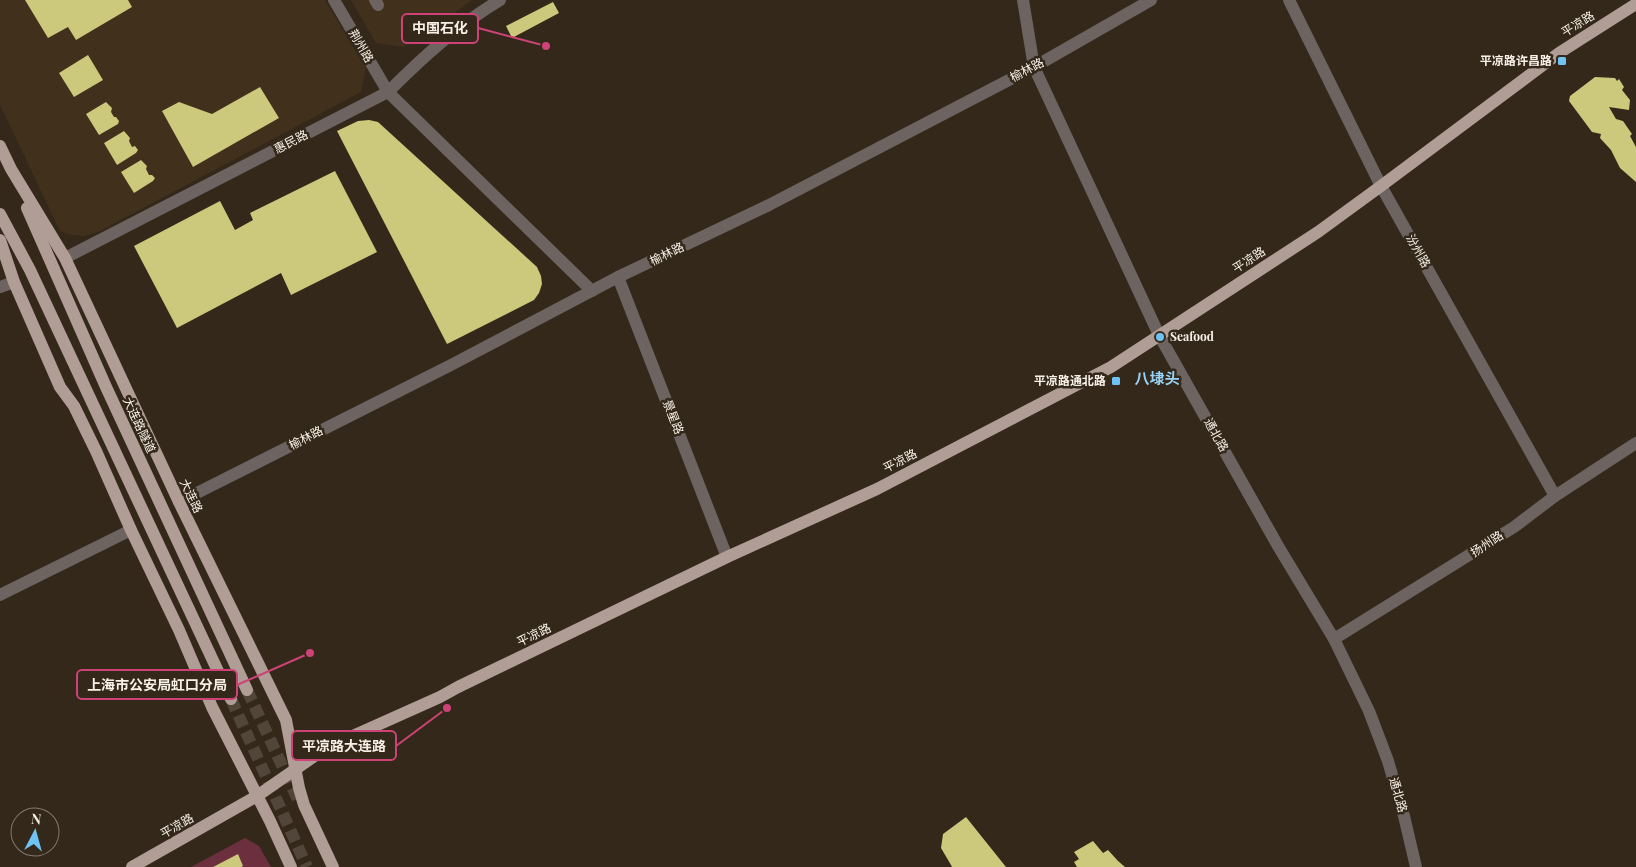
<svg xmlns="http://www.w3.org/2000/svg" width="1636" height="867" font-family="'Playfair Display','Noto Sans SC',serif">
	<rect width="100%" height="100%" fill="#33281a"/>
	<g fill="#40301c">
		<path d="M0,0h325l41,68 -5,24 -263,140 -13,4 -13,-1 -12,-4 -60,-126z"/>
		<path d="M351,0h121l-47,36 -22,11 -27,-4z"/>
	</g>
	<path fill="#6c2f3e" d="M245,838l14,8 12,21h-80z"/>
	<g fill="#ccc87c">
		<path d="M25,0h103l4,7 -56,33 -8,-13 -20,11z"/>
		<path d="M553,2l6,11 -47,25 -6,-12z"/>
		<path d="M88,55l15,25 -29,17 -15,-24z"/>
		<path d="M1595,77l20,1 2,3 2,-2 5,8 -2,3 8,10 -1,10 -20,-3 7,12 7,2 9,13 -2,2 6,11v35l-16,-14 -9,-18 -11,-12 1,-4 -9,-2 -23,-31 1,-5z"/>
		<path d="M260,87l19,31 -86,49 -31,-56 17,-9 33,12z"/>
		<path d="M106,102l6,6 -1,4 3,5h2l3,4 -1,3 -19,11 -13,-21z"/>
		<path d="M369,120l9,2 159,145 4,9 1,8 -3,9 -5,7 -87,44 -110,-213 21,-10z"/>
		<path d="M124,131l6,7 -1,3 3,6 3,-1 3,4 -2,3 -19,12 -13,-22z"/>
		<path d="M141,160l6,6 -1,3 3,6h3l3,3 -2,3 -19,12 -13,-21z"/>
		<path d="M335,171l42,81 -86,43 -10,-22 -104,55 -43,-82 86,-45 15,29 18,-10 -3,-7z"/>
		<path d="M966,817l40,50h-54l-1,-2 -10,-17 2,-14z"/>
		<path d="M1093,841l10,12 5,-3 10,11 7,6h-48l-3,-5 5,-3 -5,-7z"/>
		<path d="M238,854l5,12 -2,1h-28z"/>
	</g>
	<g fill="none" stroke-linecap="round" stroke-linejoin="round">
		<g stroke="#514639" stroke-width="12" stroke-dasharray="12 6" stroke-linecap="butt">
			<path d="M247,690l53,114"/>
			<path d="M231,699l76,168"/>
		</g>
		<g stroke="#6d6461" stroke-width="12">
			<path d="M334,0l54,92 204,199"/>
			<path d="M375,0l3,5"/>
			<path d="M1023,0l11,67 125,268 119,211 56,93 35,72 19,50 16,55 12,51"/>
			<path d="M1289,0l92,186 174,310"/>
			<path d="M65,258l323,-166c34,-34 70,-67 112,-92"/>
			<path d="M618,277l109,280"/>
			<path d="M0,287l14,-5"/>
			<path d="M179,502l272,-137 167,-88 151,-72 265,-138 117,-67"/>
			<path d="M0,595l131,-65"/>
			<path d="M1334,639l180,-112 41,-31 81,-53"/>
		</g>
		<g stroke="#b09d96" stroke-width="12">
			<path d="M0,146l11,23 54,89 114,244 107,218 13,68 5,17 29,62"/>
			<path d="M27,208l79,179 141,303"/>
			<path d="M0,214l30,56 201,429"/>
			<path d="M0,240l14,42 46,105 14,19 22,45 35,79 48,100 33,77 58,114 21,46"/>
			<path d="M132,867l125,-71 69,-48 114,-51 18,-10 269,-130 150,-68 234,-122 207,-135 63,-46 178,-133 77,-49"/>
		</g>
	</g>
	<g fill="#6fc2f4" stroke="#33281a" stroke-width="2">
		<rect x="1557" y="56" width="10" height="10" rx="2.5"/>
		<circle cx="1160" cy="337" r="5"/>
		<rect x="1111" y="376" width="10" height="10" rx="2.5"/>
	</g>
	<g text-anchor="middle" stroke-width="5" stroke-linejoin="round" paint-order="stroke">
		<g font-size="12" fill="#f8f0e7" stroke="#33281a">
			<text transform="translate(1578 24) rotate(-32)" y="4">平凉路</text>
			<text transform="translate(361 46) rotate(60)" y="4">荆州路</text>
			<text transform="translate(1027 70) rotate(-28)" y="4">榆林路</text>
			<text transform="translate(291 142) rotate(-27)" y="4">惠民路</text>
			<text transform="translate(1418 251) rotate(61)" y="4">汾州路</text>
			<text transform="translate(667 254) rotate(-26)" y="4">榆林路</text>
			<text transform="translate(1249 260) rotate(-33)" y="4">平凉路</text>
			<text transform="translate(673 417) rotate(69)" y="4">景星路</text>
			<text transform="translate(139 425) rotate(65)" y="4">大连路隧道</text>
			<text transform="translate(1216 435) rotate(61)" y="4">通北路</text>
			<text transform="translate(306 438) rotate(-27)" y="4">榆林路</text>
			<text transform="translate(900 461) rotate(-27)" y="4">平凉路</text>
			<text transform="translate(191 496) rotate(64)" y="4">大连路</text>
			<text transform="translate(1487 544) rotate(-33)" y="4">扬州路</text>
			<text transform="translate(534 635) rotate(-26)" y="4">平凉路</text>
			<text transform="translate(1398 795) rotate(74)" y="4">通北路</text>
			<text transform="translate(177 826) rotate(-30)" y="4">平凉路</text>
		</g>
		<g font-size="12" font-weight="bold" fill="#f8f0e7" stroke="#33281a" text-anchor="end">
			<text x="1552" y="65">平凉路许昌路</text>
			<text x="1170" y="341" text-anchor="start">Seafood</text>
			<text x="1106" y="385">平凉路通北路</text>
		</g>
		<g font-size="15" font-weight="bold" fill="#98d3f8" stroke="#33281a">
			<text x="1157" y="384">八埭头</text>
		</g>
	</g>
	<path fill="none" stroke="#cd4377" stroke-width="2" d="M546 46L478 28M310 653L237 685M447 708L396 746"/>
	<g fill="#cd4377" stroke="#33281a" stroke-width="2">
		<circle cx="546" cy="46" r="5"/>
		<circle cx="310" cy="653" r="5"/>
		<circle cx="447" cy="708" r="5"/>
	</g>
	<g fill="#33281a" stroke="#cd4377" stroke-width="2">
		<rect x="402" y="14" width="76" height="29" rx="5"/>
		<rect x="77" y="670" width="160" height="29" rx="5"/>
		<rect x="292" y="731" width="104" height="29" rx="5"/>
	</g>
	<g font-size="14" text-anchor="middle" font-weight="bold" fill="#f8f0e7">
		<text x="440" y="33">中国石化</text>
		<text x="157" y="690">上海市公安局虹口分局</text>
		<text x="344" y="751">平凉路大连路</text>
	</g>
	<g transform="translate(35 832) rotate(6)"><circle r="24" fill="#33281a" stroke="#82786c"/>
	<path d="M0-4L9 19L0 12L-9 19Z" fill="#6fc2f4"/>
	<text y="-8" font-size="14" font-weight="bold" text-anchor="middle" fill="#f8f0e7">N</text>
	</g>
</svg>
